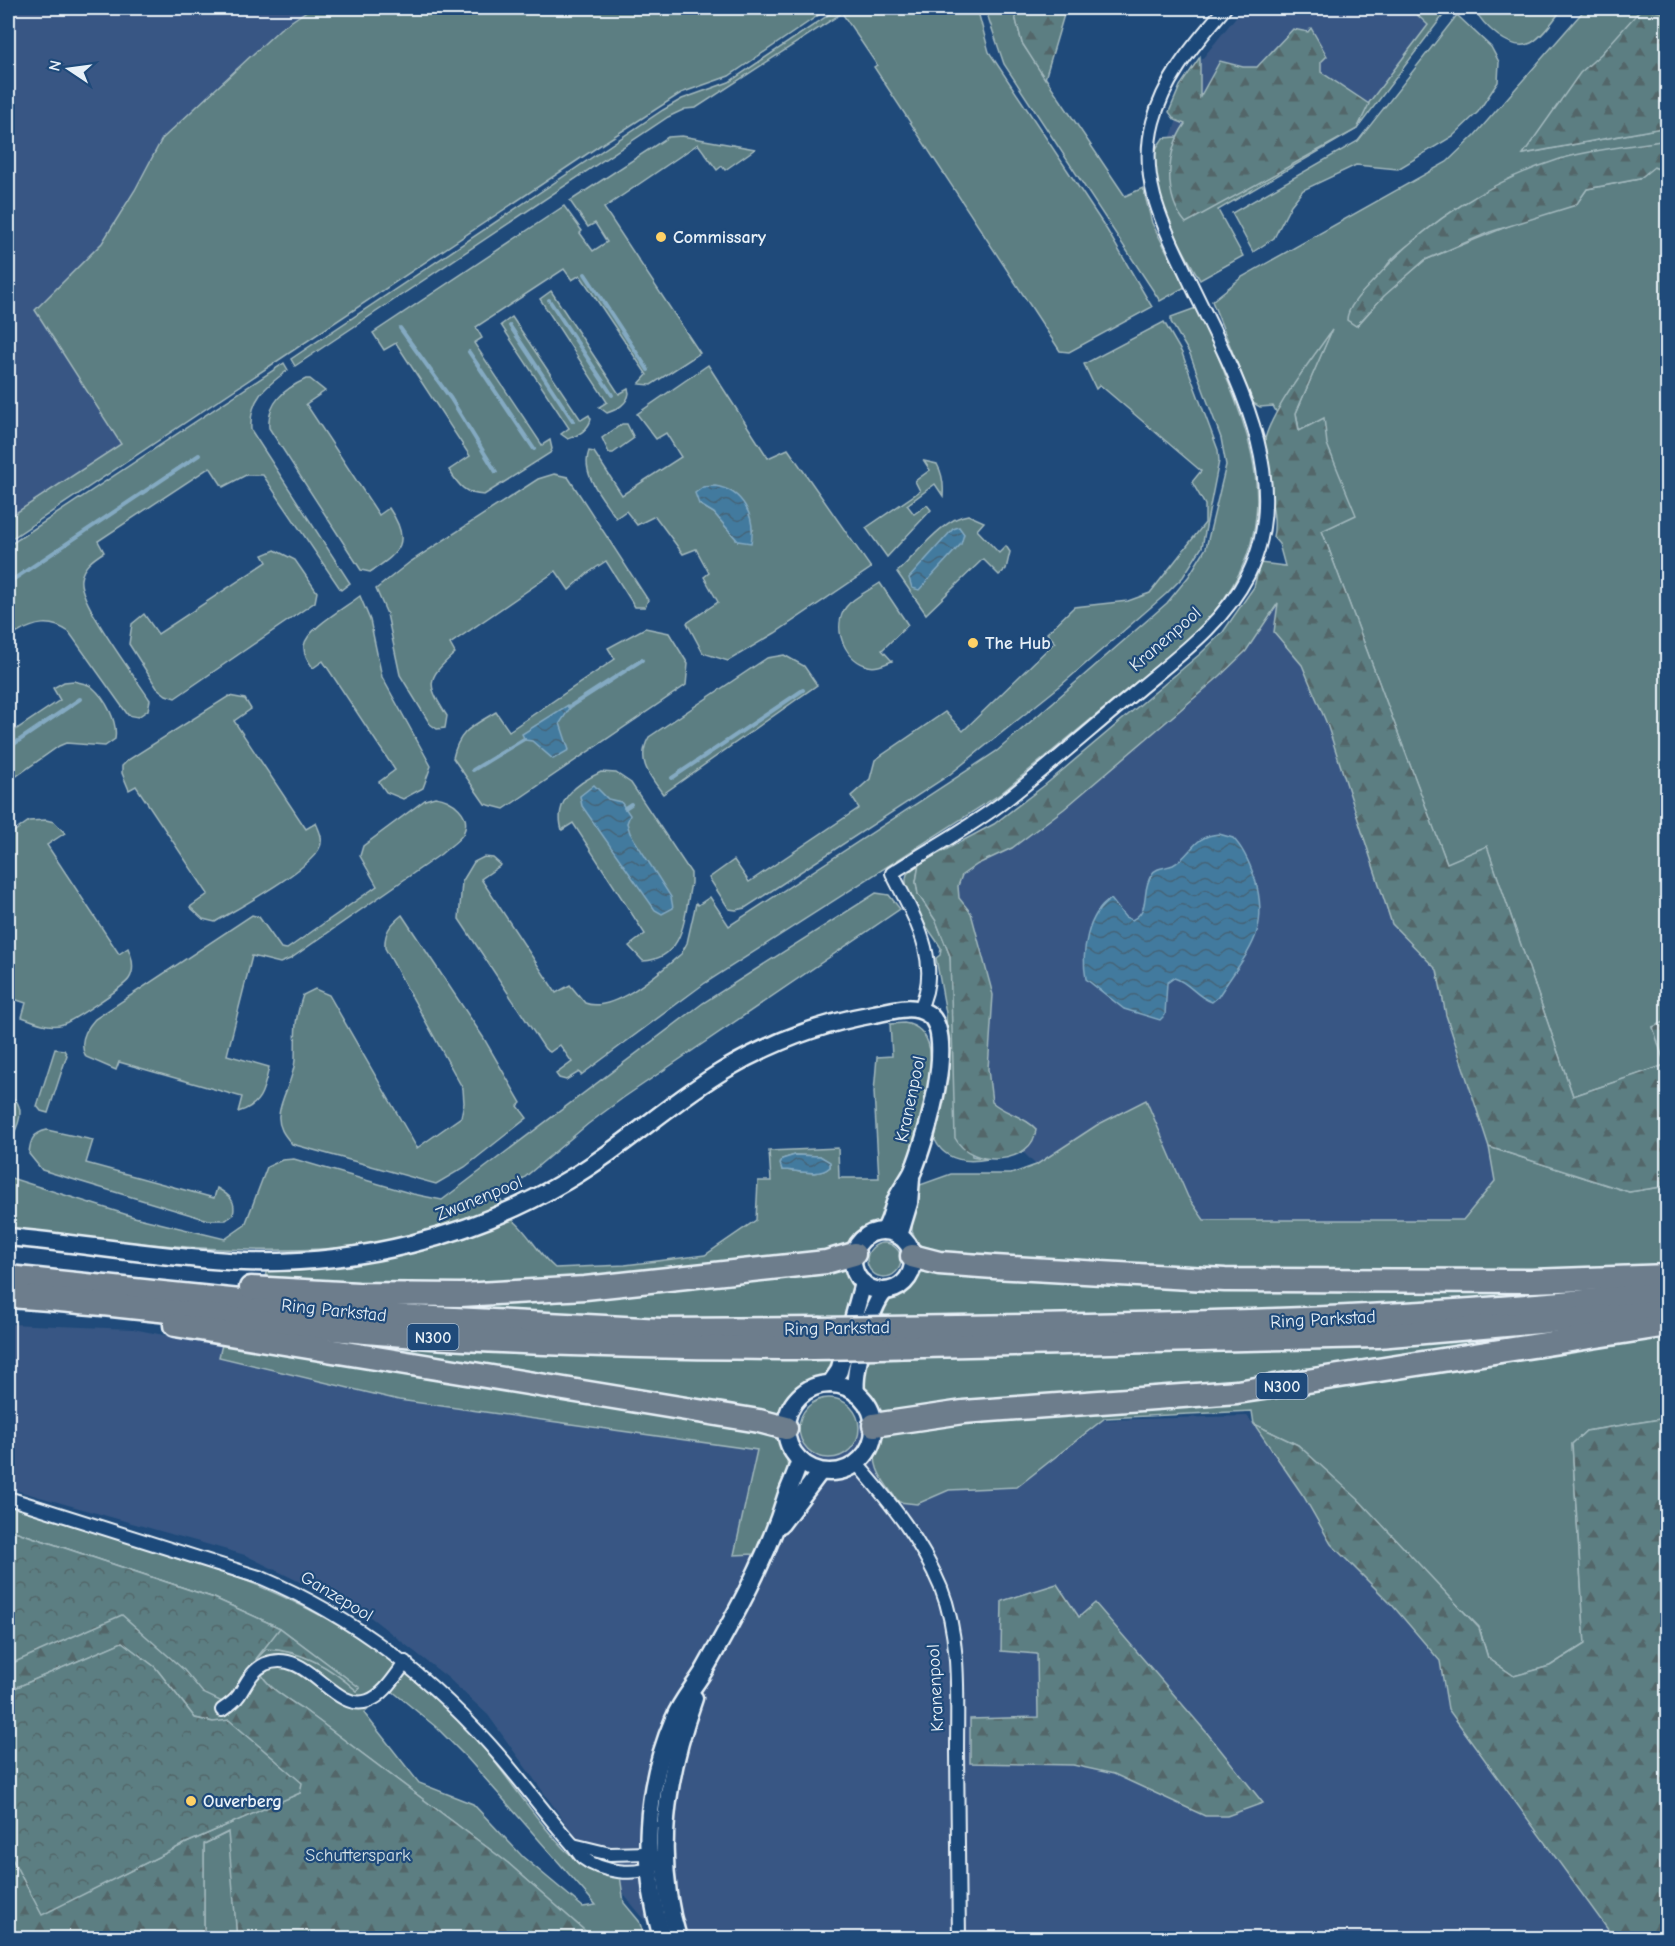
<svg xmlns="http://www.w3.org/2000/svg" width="1675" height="1946" font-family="'Comic Neue',sans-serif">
	<defs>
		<pattern id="forest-firs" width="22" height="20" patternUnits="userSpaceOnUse" patternTransform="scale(1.5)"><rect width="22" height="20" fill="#5c7e82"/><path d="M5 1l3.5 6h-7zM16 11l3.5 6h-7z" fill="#526669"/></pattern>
		<pattern id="park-crowns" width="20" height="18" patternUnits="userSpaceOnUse" patternTransform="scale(1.5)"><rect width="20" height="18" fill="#5c7e82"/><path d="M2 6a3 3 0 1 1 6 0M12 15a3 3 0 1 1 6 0" fill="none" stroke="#526669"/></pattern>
		<pattern id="water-waves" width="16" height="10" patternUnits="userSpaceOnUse" patternTransform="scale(1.5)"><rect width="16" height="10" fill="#427a9e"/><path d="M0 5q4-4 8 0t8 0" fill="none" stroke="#446478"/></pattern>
	</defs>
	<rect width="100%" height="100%" fill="#1f4a7a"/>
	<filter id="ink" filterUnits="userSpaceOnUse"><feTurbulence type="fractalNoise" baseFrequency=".0167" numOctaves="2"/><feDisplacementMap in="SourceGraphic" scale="12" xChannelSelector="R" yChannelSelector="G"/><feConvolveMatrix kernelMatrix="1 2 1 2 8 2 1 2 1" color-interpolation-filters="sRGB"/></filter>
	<g filter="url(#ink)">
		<g fill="#375784">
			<path d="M8,8h303l-31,21 -118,110 -27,51 -33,53 -67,67 86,134 -113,74z"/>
			<path d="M1243,8h181l13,10 -82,108 -188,21 31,-83z"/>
			<path d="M1279,602l-5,30 28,33 25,59 65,200 45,46 9,45 43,132 6,34 -32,39h-259l-15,-23 -92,-72 -61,40 -13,-13 12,-14 -11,-20 -24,-9 -8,-6 -4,-34 5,-74 -22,-82 -12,-15 -1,-12 4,-11 16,-11 34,-16 208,-172 26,-25z"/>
			<path d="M8,1324l125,5 531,103 583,-16 198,248 170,274h-955l-86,-103 -86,-120 -41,-38 -78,-61 -124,-61 -237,-67z"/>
		</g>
		<g fill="#5c7e82" stroke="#a2b8bd" stroke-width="1.5" fill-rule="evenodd">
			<path d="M311,8h518l-100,68 -48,17 -82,53 -591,395v-23l113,-74 -86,-134 67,-67 33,-53 27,-51 118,-110z"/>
			<path d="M839,8h138l12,44 118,178 45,77 -83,45 -9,-1 -186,-284 3,-2 -35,-52 -146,95 -11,1 -17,8 -373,249 -4,-7 372,-249 19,-11 47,-17z"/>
			<path d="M985,8h28l9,35 103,153 18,-8 9,35 33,64 -25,14 -156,-237z"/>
			<path d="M1410,8l38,1 -91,120 -139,81 25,46 -43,24c-19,-33 -53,-90 -44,-130 1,-4 5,-8 7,-12l189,-13 76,-100z"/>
			<path d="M1474,8h89c-8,10 -20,29 -32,35 -21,10 -49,-19 -57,-35z"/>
			<path d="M1586,8h81v6l-143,140 143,-27v13c-94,17 -163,28 -241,91 -12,10 -28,20 -38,33 -13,18 -21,42 -31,62l29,-33 39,-33 157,-64 5,-7 52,-10 14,-12 6,2 9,32v820l-15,6 13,38 -93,31 -86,-249 -40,17 -125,-333 -15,-58 -11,-60 34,-79 -53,79 -4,-7 -13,1 -7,-4 -41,-102 30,-24 205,-115 28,-27z"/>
			<path d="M1457,15l34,32 8,15 -1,20 -20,30 -25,24 -55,33 -42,-4 -53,25 -12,15 -17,33 -21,14 -21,-39 126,-72z"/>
			<path d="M682,136l73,13 -30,21 -3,-4 -5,4 -19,-26 -94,64 96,145 -49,32 -12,-1 8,-9 -67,-100 -8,5 -8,-11 -88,58 6,11 -8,5 68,102 8,-5 2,9 -2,4 -66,42c-19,-1 -25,-9 -35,-25l21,-14 -74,-113 -12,7 -11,-17 191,-127 18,25 -2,2 13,18 14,-9 -12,-19 -7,4 -18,-26 98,-64z"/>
			<path d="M551,291l68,103 9,-5 1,4c-1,10 -12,17 -22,20l-8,-6 8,-5 -67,-103z"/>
			<path d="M1196,308c13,25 23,51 33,76 39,97 44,166 -31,247l-199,164 -294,188 -124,92 -2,-3 -13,8 -7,-2 -3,-4 16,-12 -12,-17 -10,7 -5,-3 -86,-130 3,-37 12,-20 10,-5 9,1 8,7 -20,14 75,114 14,-8 15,18c28,11 75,-31 96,-49l6,-11 9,-40 2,2 12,-8 19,29 268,-175 170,-148 22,-27 17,-28 20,-83 -5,-27 -31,-84 -19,-32v-5z"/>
			<path d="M512,317l69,103 8,-5 2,4c-2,10 -13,17 -23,20l-7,-5 8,-6 -68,-103z"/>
			<path d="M1164,322l18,31 36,97 1,11 -17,86 -19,30 -17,17 -106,92 -111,89 -204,133 -9,2 -7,-1 -20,-31 25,-18 15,22 110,-74 -8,-12 19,-17 5,-19 70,-48 18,19 92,-89 -8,-9 27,-26 54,-6 22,-8 55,-70v-18l-13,-23 9,-11 -101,-86 -4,4 -12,-25z"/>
			<path d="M284,363l4,7c-23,17 -39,29 -37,60l99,153 -9,7 -78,-115h-17l-23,12 -13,-20 -112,74 6,11c-11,7 -21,14 -23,27 -4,21 55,99 69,121l-2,10 -10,7 -10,-2 -59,-83c-19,-13 -34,-9 -52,1l-9,-14v-73z"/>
			<path d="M708,365l60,93 20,-9 83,119 -96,65 -47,28 -25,-8 -16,-30 31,-21 -14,-25 5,-4 -13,-24 -13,5 -28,-38 -18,9 -11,-14 -10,7c-12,-19 -36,-43 -27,-67l5,1 28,43 59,-38 -15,-24 -10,6 -19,-25zM699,504l54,26 -15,11 -24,-28z"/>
			<path d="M306,379h4l15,12 -19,13 73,111 10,-7c23,34 12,44 -19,64l-9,-2 -92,-142c-2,-25 15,-39 37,-49z"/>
			<path d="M622,424h5l7,14 -21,15h-4l-7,-15z"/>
			<path d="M924,461l13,3c6,11 7,21 6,32l-8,-12 -28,21 7,9 13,-9 4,5 -44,47 -21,-29 54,-37 -5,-10 15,-11z"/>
			<path d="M554,474l14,3 80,123 -3,7h-10l-29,-46 -18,12 -19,17 -13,-19 -106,73 5,9c-30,27 -28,31 -8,63l-2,12 -8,1 -7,-5 -30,-49 -13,-61 -11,-25 34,-27 128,-83z"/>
			<path d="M968,515l16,7 -7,8 22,23 7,-7 4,6 -4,17 -7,6 -16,-16 -57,55 -29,-42c20,-18 46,-54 71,-57z"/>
			<path d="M275,550l20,10 22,32 -2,10 -140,96 -9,-3 -9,-7 -28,-44 3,-20 12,-10 14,20 109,-72 -4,-7z"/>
			<path d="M880,583l28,42 -26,25 10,11c-9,4 -18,8 -27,4 -22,-8 -33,-39 -19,-58 8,-10 24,-17 34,-24z"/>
			<path d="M360,596l10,24 12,57 49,89 -8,22 -20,11 -17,-7 -7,-10 16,-12 -72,-109 -10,7c-4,-6 -10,-14 -9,-22 2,-17 42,-39 56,-50z"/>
			<path d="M645,628l24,5 19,31 -2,21 -182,124 -19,-5 -32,-46c6,-28 20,-32 43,-46l13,19 106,-72 -7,-11z"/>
			<path d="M784,655l20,11 13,19 -154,109c-14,-19 -27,-34 -14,-57l118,-79z"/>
			<path d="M74,681c5,2 14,2 18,6 14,12 26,35 23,52l-10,7 -39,-3 -7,3 -51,36v-47l52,-35 -7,-12 11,-6z"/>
			<path d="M229,696l16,3 6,10 -17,12 72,108 10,-6c4,9 8,17 3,26 -12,22 -81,59 -104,73l-12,-3 -13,-12 18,-13 -72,-108 -7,4 -7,-17v-7l6,-6z"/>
			<path d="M601,772l15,1 15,10 60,90v10c-7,33 -5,75 -48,78l-14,-15 16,-12 -72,-111 -11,7c-9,-30 15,-47 39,-58z"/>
			<path d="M435,797c17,2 38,17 28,37 -4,7 -16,14 -22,20l-151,105 -10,4 -28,-7 -25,99 42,12c-5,22 -7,38 -31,45l4,-15 -123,-35 -3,8 -30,-13c-8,-14 -1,-27 9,-38l157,-104 7,2 22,31 6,1 90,-63 -17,-30 3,-10 62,-46z"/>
			<path d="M46,820l8,2 11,11 -18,12 72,109 9,-6c4,9 7,22 1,31 -5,8 -57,42 -66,45 -14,5 -29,-3 -41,-7l4,-14 -18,-6v-161l21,-15z"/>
			<path d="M919,864l-3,18 2,12 18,27 14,35 22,200 16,3c-21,4 -43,2 -53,-19l12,-102 -1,-25 -10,-55 4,-3 1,-7c-11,-19 -41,-52 -34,-74z"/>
			<path d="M876,893l13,2 11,14 -277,189 -35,26 -88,74 4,7c-39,15 -79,31 -121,38 -125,18 -251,-1 -375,-14v-52l126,40 91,22 20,-14 22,-58 15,-7 12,-1 119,35 29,6 261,-197z"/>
			<path d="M402,915l81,122 38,66 -3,3 9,12 -62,49 -29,17 -144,-40c-8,-9 -14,-17 -13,-29 2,-19 15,-36 16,-55 1,-29 -2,-35 8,-65l12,-6 14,6 88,153 44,-31 3,-14 -1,-14 -78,-141c-1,-16 5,-23 17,-33z"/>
			<path d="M904,1023c64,9 -4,156 -18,190l-5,7 -18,12 -16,17 -300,37 -283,-2 3,-17 184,-26 62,-21c17,14 25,34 42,48l70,-3 80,-10 51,-35 2,-39h13l-2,-30 69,-3 1,30h40l-5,-86 3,-35 15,-1 -2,-32zM795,1155l25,1 10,7v4c-12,11 -33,3 -48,3v-11z"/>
			<path d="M55,1049l9,1 3,5 -19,58 -7,-2 -4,-5z"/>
			<path d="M8,1095c21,10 10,33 0,48z"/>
			<path d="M1146,1100l42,97 16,23h259l32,-39 -6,-34 140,45 38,-6v100l-362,26 -410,5 -8,43 664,-29 116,1v86l-81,13 -14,13 13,200 -35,22 -36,10 -26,-18 -9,-31 -181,-182 -44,-21 -2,-13 -147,7 -88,69 -68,3 -32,14 -18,-2c-17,-21 -36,-44 -14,-69l-21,-40 -3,-20 23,-68 24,-18 12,-21 -2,-20 -6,-16 1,-25 7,-20 31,-11h60l25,-9 61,-40z"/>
			<path d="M47,1130l46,10 -7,23 128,35 3,-10c12,7 20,13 16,27l-7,5h-18l-166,-50 -13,-16c1,-14 4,-21 18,-24z"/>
			<circle cx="884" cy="1260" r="17"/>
			<path d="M848,1264l7,21 -3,32 -240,3 -169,-10 -93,-10z"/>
			<path d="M353,1339l388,19 95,1c-10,21 -18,15 -33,27 -12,9 -18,18 -23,32l-472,-76z"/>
			<path d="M223,1340l548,88c37,42 4,83 -16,126l-21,1 23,-105 -358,-50 -180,-43z"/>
			<circle cx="829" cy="1428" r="30"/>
			<path d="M8,1504c141,44 300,78 413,182 18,16 36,33 52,50 33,36 58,79 92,114l11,9 44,17 4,27 15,18 6,17h-52l-85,-75 -205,-154c-19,-12 -43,-25 -47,-50l10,-10c36,1 65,18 91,42l3,-3 -80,-60 -66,-30 -206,-69zM391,1690l45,37 32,32 128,146 -13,2 -60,-50 -50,-53 -54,-21 -55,-70z"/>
			<path d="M229,1832l8,106h-33v-94z"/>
		</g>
		<g fill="url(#forest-firs)" stroke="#a2b8bd" stroke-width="1.5">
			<path d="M1013,8h53l-21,71 -23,-36z"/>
			<path d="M1642,8l25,6v113l-144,27 57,-81 21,-19z"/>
			<path d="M1311,28l16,28 -6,6v10l48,32 -12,25 -171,94c-23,-26 -20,-72 -1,-99l-10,-4 -6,-8 11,-26 20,-29v40l20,-36 23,6h14l36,-38 15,3z"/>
			<path d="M1667,140v61l-8,-32 -5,-2 -15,12 -52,10 -11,16 -86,27 -65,28 -41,36 -28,30 -9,-6c0,-15 21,-33 31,-44 48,-54 112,-95 182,-117 34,-10 72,-13 107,-19z"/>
			<path d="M1332,330l-36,83 3,18 25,-13 3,26 29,71 -34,16 125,332 40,-17 86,250 92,-31 -12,-38 14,-6v165l-38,6 -140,-45 -43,-132 -9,-45 -45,-46 -65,-200 -25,-59 -28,-33 4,-29 -32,48 -26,25 -156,133 -52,39 -34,16 -16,11 -4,11 1,12 12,15 22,82 -5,74 4,33c13,12 31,13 44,27 -2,35 -64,41 -81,9l-5,-182 -14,-35 -18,-27 -2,-12 3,-18 75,-40 51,-39 155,-131 23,-22 31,-45 6,-24 25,3 -6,-22 -6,-7c6,-27 -12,-63 -9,-92 2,-28 51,-90 68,-115z"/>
			<path d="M1667,1418v520h-53l-166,-229 -8,-48 -47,-55 -62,-62 -27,-47 -50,-73 44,21 60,54 121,129 9,30 26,18 36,-10 35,-22 -13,-200 14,-13z"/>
			<path d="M8,1529l206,69 66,30 80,60 -3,3c-26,-23 -55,-41 -91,-42l-10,10c3,25 28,38 47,50l205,154 85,75h-356l-9,-106 -24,12v94h-196v-87l34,63 142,-70 116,-51 -87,-71 -18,-4 -40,-51 -33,-25 -114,49z"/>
			<path d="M1057,1584l22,33 16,-14 112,130 56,70 -36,13h-22l-91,-42 -41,-9 -103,-2v-44l68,-2 -1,-63 -36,-3 1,-50z"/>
		</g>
		<g fill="url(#park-crowns)" stroke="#a2b8bd" stroke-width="1.5">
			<path d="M8,1529l206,69 66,30 -24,31 1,6 -25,34 -10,3 -19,-9 -19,-23 -62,-55 -114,50z"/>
			<path d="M122,1642l33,25 40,51 18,4 16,-2 73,63 -2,10 -116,51 -142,71 -34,-64v-160z"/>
		</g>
		<g fill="url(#water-waves)" stroke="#84aac2" stroke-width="1.5">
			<path d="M715,486c28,4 41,31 36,57l-13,-2 -24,-28 -15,-9 -4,-11 8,-6z"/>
			<path d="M959,527l5,7 -3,10 -42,46 -7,-2 -3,-10 44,-49z"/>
			<path d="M568,705l2,3 -10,15 9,27 -16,9 -21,-18 -7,-1 -3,-6z"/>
			<path d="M594,785l14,14 13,3 9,13 -3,8 3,10 41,64 2,11 -11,6 -7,-4 -73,-104 -2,-10z"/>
			<path d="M1219,834l14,4c11,11 17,26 22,41 16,56 -9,73 -37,118l-6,5c-16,-5 -23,-20 -38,-24l-7,5 -2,32 -5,5 -36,-11 -38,-30c-5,-26 1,-65 25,-80l14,18 7,3c20,-11 8,-29 20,-46 4,-7 14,-6 21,-9 20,-11 19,-29 46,-31z"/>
			<path d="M795,1155l25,1 10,6v5c-12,11 -33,3 -48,3l-2,-6 2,-5z"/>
		</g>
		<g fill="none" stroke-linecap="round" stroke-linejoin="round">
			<g stroke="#84aac2" stroke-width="4">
				<path d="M585,274l63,96"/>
				<path d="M549,300l63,95"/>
				<path d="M510,326l63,95"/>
				<path d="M400,328l51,71 45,73"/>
				<path d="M469,352l65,97"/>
				<path d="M8,583l191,-128"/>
				<path d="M569,707l73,-47"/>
				<path d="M8,748l72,-49"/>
				<path d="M473,770l51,-31"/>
				<path d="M672,778l131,-88"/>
				<path d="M625,808l6,-4"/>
			</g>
			<g stroke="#e8f1f8" stroke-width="16">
				<g id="street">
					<path d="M919,1010c25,-47 -6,-95 -27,-137 37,-24 79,-46 114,-73 43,-34 84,-70 126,-105 42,-36 90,-69 116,-120 51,-103 -23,-216 -65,-308 -23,-47 -44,-92 -30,-145 12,-46 43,-79 72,-114"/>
					<path d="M857,1464c34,39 64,76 84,124 20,50 16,110 16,163 1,63 1,125 2,187"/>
					<path d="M8,1498l254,80c94,40 175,104 241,182 23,27 45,57 69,84 4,4 6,10 11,14 18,14 54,19 73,7"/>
					<path d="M222,1710c6,-4 13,-9 17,-15 8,-12 12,-24 26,-31 42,-18 68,49 103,37 17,-6 27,-25 38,-39"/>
					<path d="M573,1845l37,9 38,-1 6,3"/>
				</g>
			</g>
			<g stroke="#e8f1f8" stroke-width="21">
				<g id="secondary">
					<circle cx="883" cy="1261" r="30"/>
					<path d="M899,1236l10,-33 2,-25"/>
					<path d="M8,1237c77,7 160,22 236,25 112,3 226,-24 322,-81 57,-33 104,-79 160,-112 46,-27 97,-46 148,-55 18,-3 37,-11 54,0 30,19 -3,129 -15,157 -4,9 -11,17 -16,27 -5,11 -6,23 -13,33"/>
					<circle cx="830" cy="1428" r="44"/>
					<path d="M830,1384l9,-13 24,-88"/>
					<path d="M856,1393c-3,-21 14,-87 29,-102"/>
					<path d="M781,1524l39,-52"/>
					<path d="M662,1938c-21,-72 -18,-149 12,-219 7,-18 21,-33 31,-50 30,-53 62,-111 80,-169 4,-13 11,-25 14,-38"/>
					<path d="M678,1938c-25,-81 -12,-161 16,-240"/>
				</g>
			</g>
			<g stroke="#e8f1f8" stroke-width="27">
				<g id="highway">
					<path d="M912,1256l27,7 55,4 231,13 307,1 136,-5"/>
					<path d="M8,1277l369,38 285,15 157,-1"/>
					<path d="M251,1288l107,6 103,1 124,-7 241,-26 28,-8"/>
					<path d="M8,1296c123,8 246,27 370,37 145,12 290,15 435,15"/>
					<path d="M175,1325l584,96 27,7"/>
					<path d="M885,1328c261,-3 522,-7 783,-35"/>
					<path d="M879,1347l499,-11 290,-25"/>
					<path d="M874,1425l89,-13 274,-20 431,-67"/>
				</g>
			</g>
			<use href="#street" stroke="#1f4a7a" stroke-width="12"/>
			<use href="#secondary" stroke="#1f4a7a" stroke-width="16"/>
			<use href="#highway" stroke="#6d7d8c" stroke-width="22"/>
			<g stroke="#e8f1f8" stroke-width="27" stroke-linecap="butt">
				<g id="highway-bridge">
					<path d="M819,1329l66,-1"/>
					<path d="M813,1348l66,-1"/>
				</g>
			</g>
			<use href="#highway-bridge" stroke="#6d7d8c" stroke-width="22"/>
		</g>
	</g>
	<g fill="#ffd166" stroke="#1f4a7a" stroke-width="2">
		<circle cx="661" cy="237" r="6"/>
		<circle cx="973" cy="643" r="6"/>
		<circle cx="191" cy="1801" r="6"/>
	</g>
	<g text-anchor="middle" stroke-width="4.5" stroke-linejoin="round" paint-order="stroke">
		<g fill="#1f4a7a" stroke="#acbfd2" stroke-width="1.5">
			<rect x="407.5" y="1324" width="51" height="26" rx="4.5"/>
			<rect x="1256.5" y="1373" width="51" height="26" rx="4.5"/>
		</g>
		<g font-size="16" font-weight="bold" fill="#e8f1f8">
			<text x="433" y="1343">N300</text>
			<text x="1282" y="1392">N300</text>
		</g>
		<g font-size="18" font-weight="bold" fill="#e8f1f8" stroke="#1f4a7a" text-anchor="start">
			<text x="673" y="243">Commissary</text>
			<text x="985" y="649">The Hub</text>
			<text x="203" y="1807">Ouverberg</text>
		</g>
		<g font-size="18" fill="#e8f1f8" stroke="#1f4a7a">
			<text transform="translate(1165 639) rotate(-41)" y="6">Kranenpool</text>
			<text transform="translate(910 1099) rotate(-78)" y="6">Kranenpool</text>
			<text transform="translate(479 1198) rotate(-22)" y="6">Zwanenpool</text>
			<text transform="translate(334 1310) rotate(6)" y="6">Ring Parkstad</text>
			<text transform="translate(1323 1319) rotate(-3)" y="6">Ring Parkstad</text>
			<text transform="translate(837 1328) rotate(-1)" y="6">Ring Parkstad</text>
			<text transform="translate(337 1596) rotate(31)" y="6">Ganzepool</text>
			<text transform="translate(935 1688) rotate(-93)" y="6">Kranenpool</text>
		</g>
		<g font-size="18" fill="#d3e0e6" stroke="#1f4a7a">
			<text x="358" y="1861">Schutterspark</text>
		</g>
	</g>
	<rect width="1675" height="1946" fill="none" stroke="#1f4a7a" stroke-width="30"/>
	<rect x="15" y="15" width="1645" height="1916" fill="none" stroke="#e8f1f8" stroke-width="2" filter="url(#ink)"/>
	<g transform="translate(69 69) rotate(283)" stroke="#1f4a7a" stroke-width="4.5" paint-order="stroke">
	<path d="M0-4.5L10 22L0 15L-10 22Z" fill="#e8f1f8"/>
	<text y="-9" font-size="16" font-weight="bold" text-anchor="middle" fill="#e8f1f8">N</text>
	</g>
</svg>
